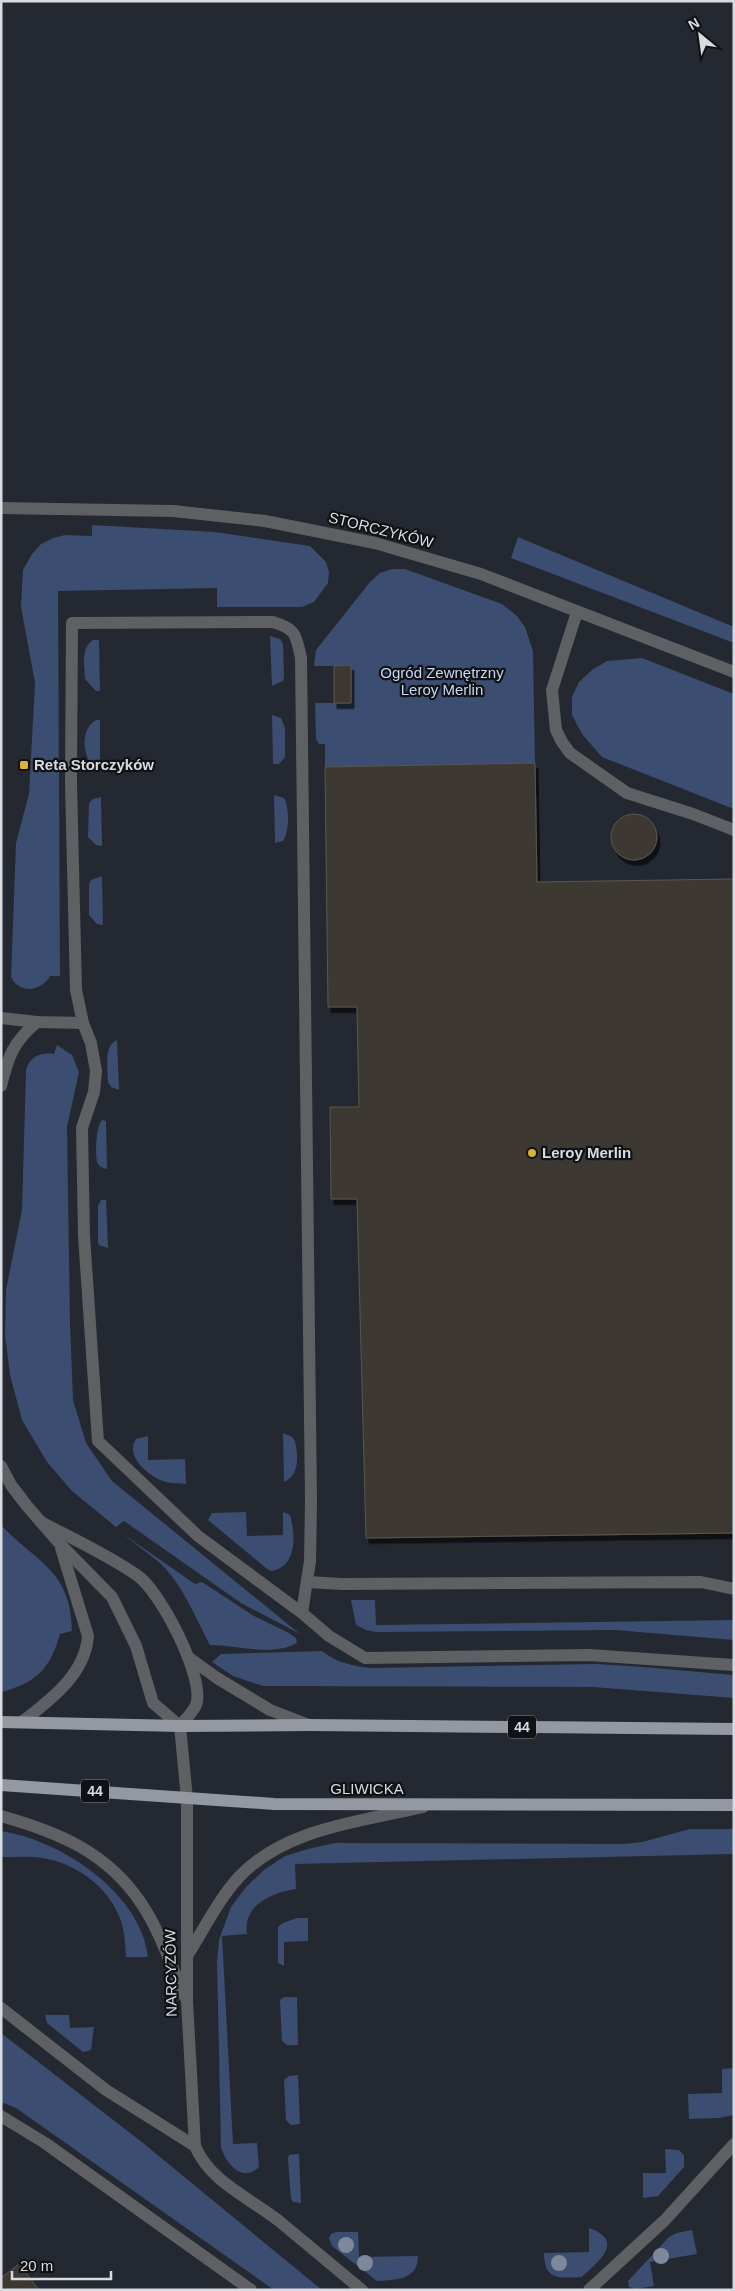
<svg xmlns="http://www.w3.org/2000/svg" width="735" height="2291" font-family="Helvetica,sans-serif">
	<defs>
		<filter id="shadow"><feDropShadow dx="3" dy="5.5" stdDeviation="0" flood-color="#0009"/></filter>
	</defs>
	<rect width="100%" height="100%" fill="#242830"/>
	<g fill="#3b4d70">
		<path d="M92,525l123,7 95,14 16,16 3,10 -1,11 -14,19 -12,5h-85v-19l-159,3 2,385h-10c-9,16 -31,18 -39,1l5,-134 13,-49 6,-111 -14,-76 2,-37 9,-16 9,-10 12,-6 12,-3 27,1z"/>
		<path d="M518,537l216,90v16l-223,-85z"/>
		<path d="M392,569h13l97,35 15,12 8,11 8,24 2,112 -210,4v-23h-6l-3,-5 -1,-36h19v-37h-20l2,-16 54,-68 10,-9z"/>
		<path d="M270,636l10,3 3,5 1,33 -1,4 -11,5z"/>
		<path d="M93,640h6l1,51h-4l-11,-12c0,-13 -5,-30 8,-39z"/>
		<path d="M642,658l92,36v115l-132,-52 -20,-23 -10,-19v-18l7,-15 13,-12 15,-9z"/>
		<path d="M272,715l9,3 4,10v29l-6,7h-6z"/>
		<path d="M96,720h4v47l-8,-2c-10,-11 -11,-37 4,-45z"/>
		<path d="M274,795l10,3c6,10 5,34 -1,43l-8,2z"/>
		<path d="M101,797l1,49 -6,-1 -8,-8 1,-34 4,-4z"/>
		<path d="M102,876l1,49 -6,-1 -8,-9v-30l2,-5z"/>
		<path d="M117,1040l2,50 -8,-3 -3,-5c0,-13 -5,-36 9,-42z"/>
		<path d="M57,1045l15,10 7,17 -12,55 3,196 3,77 13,43 26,38 188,153 -59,-31 -117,-82 -8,6 -44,-36 -25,-29 -25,-42 -12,-45 -5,-40 1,-45 16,-80 4,-139c3,-15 15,-19 28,-17z"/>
		<path d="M102,1120l4,1 1,48c-5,-1 -8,-3 -10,-7 -2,-8 -1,-36 5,-42z"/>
		<path d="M101,1200h5l2,48 -9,-3 -1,-3v-36z"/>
		<path d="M283,1433l9,4 3,4c3,14 5,34 -11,41z"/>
		<path d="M148,1436v24l37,-1 1,25c-7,-1 -14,0 -20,-2 -16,-4 -42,-26 -30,-43z"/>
		<path d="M246,1512l1,24 36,-1v-23l7,3c6,20 7,52 -19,56l-5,-3 -58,-48 4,-7z"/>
		<path d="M1,1525c37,39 70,45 71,106l-12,3c-10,35 -23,48 -58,58z"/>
		<path d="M123,1534l72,50 7,-2 52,34 35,17 7,5 1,5c-25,14 -60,2 -87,2 -15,-28 -27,-60 -50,-82 -12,-10 -25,-19 -37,-29z"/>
		<path d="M351,1600h24l1,25 358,-5v20l-119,-10 -239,2 -10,-2 -10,-5z"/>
		<path d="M322,1651c15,12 31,15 50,17l223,-4 36,2 103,9v23l-141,-11 -330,-1 -30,-10 -21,-14 9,-8z"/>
		<path d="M690,1829h44v25l-439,10 1,25c-25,4 -53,16 -49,45l-25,2 11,208 24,-1 2,24c-17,17 -34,-5 -38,-20l-4,-185 2,-22 5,-14 7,-19 15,-20 18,-17 21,-14 23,-7 27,-6 289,1 18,-2z"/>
		<path d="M1,1831c60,9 140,62 147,126h-22c-1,-14 -1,-28 -7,-41 -12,-30 -44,-53 -76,-58 -13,-2 -28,-1 -42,-1z"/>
		<path d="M297,1918h11v23l-24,1v24l-6,-3v-36l5,-4z"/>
		<path d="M284,1997h13l1,48h-11l-5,-4 -2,-41z"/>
		<path d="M45,2015h24l1,13 24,-1 -3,23 -8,2 -36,-29z"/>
		<path d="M1,2033l142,110 179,147h-48l-258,-182 -15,-6z"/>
		<path d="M734,2068v47l-15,3 -30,1 -1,-25 34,-1v-24z"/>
		<path d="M298,2075l2,49 -9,1 -5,-5 -2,-40 5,-4z"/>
		<path d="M665,2149l14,1 5,5v12l-26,29 -15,2v-25h23z"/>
		<path d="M299,2154l2,49 -8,-1 -2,-3 -3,-40 1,-4z"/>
		<path d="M589,2228c37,13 9,34 -7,49 -22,1 -38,4 -38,-24l45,-1z"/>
		<path d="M692,2230l5,24 -47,8 4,24 -18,3 -7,-2 -1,-6 41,-44 8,-4z"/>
		<path d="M336,2232h22l1,25 59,-1c0,24 -22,24 -41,25l-45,-35 -3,-8 2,-4z"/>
	</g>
	<g fill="#3c3930" stroke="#5b574e" filter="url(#shadow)">
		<path d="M351,665v38h-17v-37z"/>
		<path d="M535,763l2,119 197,-3v654l-368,5 -9,-339h-26l-1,-92h29l-2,-100h-29l-3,-240z"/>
		<circle cx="634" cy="837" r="23"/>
		<path d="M19,2264l20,26h-38v-12z"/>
	</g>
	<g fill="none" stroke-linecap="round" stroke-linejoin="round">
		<g stroke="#5e6064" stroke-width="12">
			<path d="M1,508l172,3 92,10 110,22 106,31 253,98"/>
			<path d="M577,612l-25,78 4,40 6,12 8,11 57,40 66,21 41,16"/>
			<path d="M1,1018l36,4 46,1"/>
			<path d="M1,1086c7,-29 12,-44 36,-64"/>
			<path d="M1,1466l10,19 16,21 33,38 52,53 24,49 17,57 27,23"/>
			<path d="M41,1522c32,17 67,33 97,54 22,15 68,103 58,129 -3,7 -11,15 -16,21l7,73v202l8,145c15,36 55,52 84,75 28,23 55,46 83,69"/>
			<path d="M307,1582l35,2 359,-2 33,7"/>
			<path d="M302,1613l8,-52 1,-59 -10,-844c-5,-22 -4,-29 -28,-36l-201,1 -1,160 5,207 7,33 8,20 5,28 -2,21 -12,36 2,108 14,205 100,95 104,77 27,23 36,22 224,-3 145,10"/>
			<path d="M188,1657l29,21 53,32 39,15"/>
			<path d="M22,1722c28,-22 63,-47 66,-86l-27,-88"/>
			<path d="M1,1816c57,16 106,36 140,87 19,28 30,63 44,94"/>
			<path d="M187,1956c16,-25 32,-58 53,-80 46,-48 120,-54 183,-69"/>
			<path d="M1,2008l105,82 89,56"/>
			<path d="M1,2116l44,27 206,147"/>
			<path d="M589,2290l76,-70 69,-76"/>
		</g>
		<g stroke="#9498a1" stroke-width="12">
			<path d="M1,1722l179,4 130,-1 424,4"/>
			<path d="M1,1785l273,19 460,1"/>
		</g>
	</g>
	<g fill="#7e889b">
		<circle cx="346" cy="2245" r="8"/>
		<circle cx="661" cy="2256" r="8"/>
		<circle cx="365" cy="2263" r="8"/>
		<circle cx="559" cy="2263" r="8"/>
	</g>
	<g fill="#dcb233" stroke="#0f1114" stroke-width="2">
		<rect x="19" y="760" width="10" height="10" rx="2.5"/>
		<circle cx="532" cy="1153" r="5"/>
	</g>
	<g text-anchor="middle" stroke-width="4.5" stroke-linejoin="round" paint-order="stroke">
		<g fill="#0f1114" stroke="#9c9ea3" stroke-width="1">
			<rect x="508" y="1715.5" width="28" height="23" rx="4"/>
			<rect x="81" y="1779.5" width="28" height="23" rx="4"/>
		</g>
		<g font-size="14" font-weight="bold" fill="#d8dbe0">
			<text x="522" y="1732">44</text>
			<text x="95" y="1796">44</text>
		</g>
		<g font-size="15" fill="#d8dbe0" stroke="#0f1114">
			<text transform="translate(381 530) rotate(14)" y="5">STORCZYKÓW</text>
			<text x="367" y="1794">GLIWICKA</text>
			<text transform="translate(171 1973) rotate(-91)" y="5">NARCYZÓW</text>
		</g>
		<g font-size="15" fill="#c7d6f3" stroke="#0f1114">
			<text x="442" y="678">Ogród Zewnętrzny<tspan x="442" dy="17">Leroy Merlin</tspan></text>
		</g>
		<g font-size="15" font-weight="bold" fill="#d8dbe0" stroke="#0f1114" text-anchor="start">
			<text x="34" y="770">Reta Storczyków</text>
			<text x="542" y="1158">Leroy Merlin</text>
		</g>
	</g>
	<rect width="735" height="2291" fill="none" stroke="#d8dbe0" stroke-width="5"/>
	<g transform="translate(700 35) rotate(331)" stroke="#0f1114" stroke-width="4" paint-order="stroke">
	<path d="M0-4L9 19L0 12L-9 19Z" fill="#d8dbe0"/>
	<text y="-8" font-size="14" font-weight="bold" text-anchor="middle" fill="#d8dbe0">N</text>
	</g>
	<path d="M12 2271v8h99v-8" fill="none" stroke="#d8dbe0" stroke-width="2.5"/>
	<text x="20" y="2271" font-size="15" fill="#d8dbe0" stroke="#0f1114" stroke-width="4" paint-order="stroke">20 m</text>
</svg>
